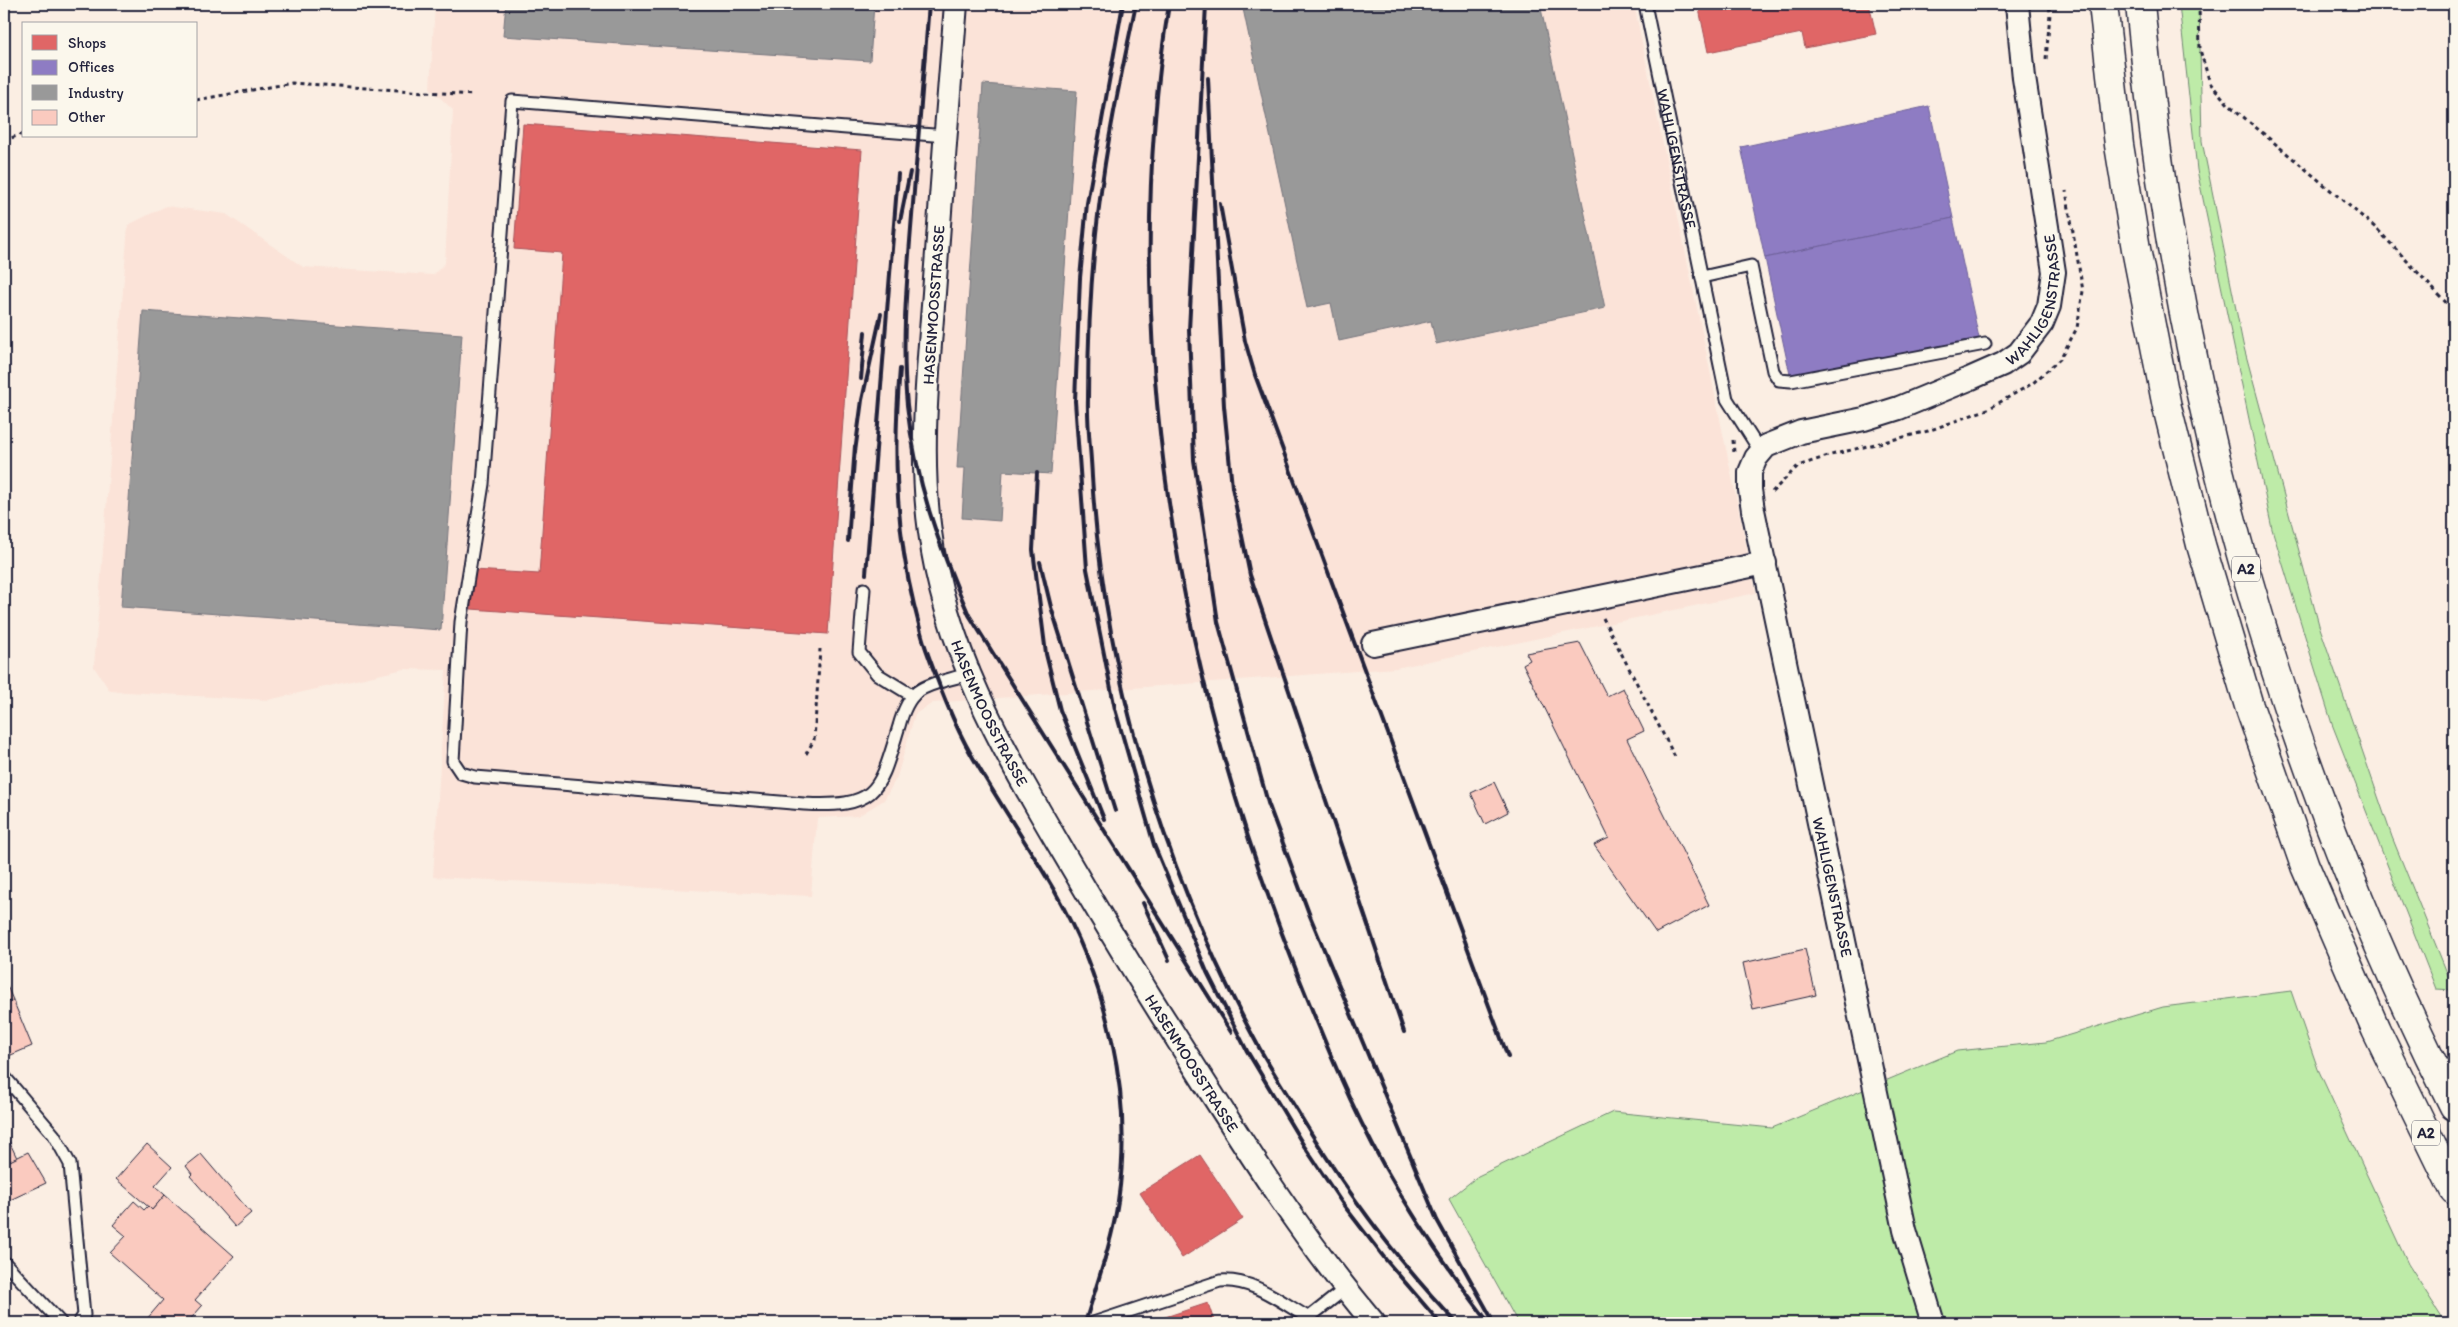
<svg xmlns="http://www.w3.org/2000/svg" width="2458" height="1327" font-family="Itim,sans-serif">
	<rect width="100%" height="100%" fill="#fbeee3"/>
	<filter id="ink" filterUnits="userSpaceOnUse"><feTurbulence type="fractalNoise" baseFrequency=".02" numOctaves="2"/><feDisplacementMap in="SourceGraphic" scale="10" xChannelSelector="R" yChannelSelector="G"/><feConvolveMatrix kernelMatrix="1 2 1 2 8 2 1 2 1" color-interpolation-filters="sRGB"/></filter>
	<g filter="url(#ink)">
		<path fill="#fbe3d8" d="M435,4h1199l122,589 -360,75 -463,35 -18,11 -18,63 -13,23 -26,16 -41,2 -6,78 -378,-19 13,-207 -42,-1 -136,31 -158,-9 -16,-24 34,-442 38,-19 60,8 77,53 130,8 12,-12 8,-153 -23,-22z"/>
		<g fill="#beeba8" stroke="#708672">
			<path d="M2179,4h20l3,137 41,203 76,281 73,212 62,153 -18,-1 -104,-265 -60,-195 -75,-359z"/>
			<path d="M2291,991l27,78 90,195 38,59h-928l-69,-124 29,-23 135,-64 159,16 185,-77 89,-9 117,-35z"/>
		</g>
		<g fill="#e06666" stroke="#a75259">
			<path d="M1698,4h171l7,30 -71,14 -3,-15 -94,19z"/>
			<path d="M523,124l339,26 -34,484 -357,-25 3,-39 65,4 23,-321 -48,-4z"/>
			<path d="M1200,1155l43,64 -61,39 -42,-65z"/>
			<path d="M1208,1303l6,18 -5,2h-62z"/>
		</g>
		<g fill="#8e7cc3" stroke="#6e619a">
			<path d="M1929,106l24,112 -188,40 -24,-111z"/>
			<path d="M1953,218l26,120 -188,41 -26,-121z"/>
		</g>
		<g fill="#999" stroke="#75757d">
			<path d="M506,4h368l-4,57 -367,-25z"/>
			<path d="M1242,4h298l65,304 -169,36 -5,-23 -92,20 -8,-38 -24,5z"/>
			<path d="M983,84l94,7 -26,383 -48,-3 -3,50 -38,-3 3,-50h-8z"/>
			<path d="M143,311l319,23 -21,296 -320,-23z"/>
		</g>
		<g fill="#facabf" stroke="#22223b">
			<path d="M1580,643l27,53 16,-8 21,43 -17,8 82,166 -53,28 -62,-88 15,-7 -86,-174 7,-4 -4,-7z"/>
			<path d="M1494,782l14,30 -23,12 -14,-31z"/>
			<path d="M1805,949l11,46 -63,14 -10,-46z"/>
			<path d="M4,979l9,21 -9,4z"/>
			<path d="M13,1000l19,46 -28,12v-54z"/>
			<path d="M7,1137l10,21 -13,6v-26z"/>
			<path d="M147,1144l25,23 -17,19 10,9 -13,15 -36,-31z"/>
			<path d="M28,1152l18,31 -36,17 -6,-12v-24z"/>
			<path d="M201,1154l50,59 -16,14 -45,-51 2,-2 -6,-8z"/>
			<path d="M165,1195l69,61 -39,44 7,6 -15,17h-36l-5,-3 17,-20 -53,-47 16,-17 -13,-11 21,-24 10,9 4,-4 4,4z"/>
		</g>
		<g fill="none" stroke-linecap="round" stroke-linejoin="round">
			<g stroke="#22223b" stroke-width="15">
				<g id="lane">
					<path id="s1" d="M1645,4l82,395 33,52"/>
					<path d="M946,136l-434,-35 -29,383 -22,138 -8,139 8,12 14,4 329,27c75,4 75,-13 95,-78 3,-11 8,-26 18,-34 13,-10 34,-12 50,-18"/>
					<path d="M1702,277l49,-11 22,105 6,9 12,1 194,-37"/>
					<path d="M864,589l-5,63 18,22 36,22"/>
					<path d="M4,1076l50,59 16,29 14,151 -5,8"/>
					<path d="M4,1262l57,61"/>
					<path d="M1093,1323l127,-42c32,-3 61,21 89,37"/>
					<path d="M1302,1323l43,-34"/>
				</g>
			</g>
			<g stroke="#22223b" stroke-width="26">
				<g id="street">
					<path id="s2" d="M956,4c-8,96 -15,193 -22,289 -6,79 -15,160 -4,239 15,116 71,214 129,313 36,61 71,121 109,180 65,102 128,206 206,298"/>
					<path d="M1373,644l392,-81"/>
					<path id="s3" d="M1933,1323l-28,-93 -152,-720 -3,-20v-18l6,-14 10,-12 35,-14 63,-13 35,-11 70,-29 34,-15 16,-11 23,-30 7,-17 5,-34 -30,-194 -7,-74"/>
				</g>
			</g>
			<g stroke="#22223b" stroke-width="31">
				<g id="highway">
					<path d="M2103,4l16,141 17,104 31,158 34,138 48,161 56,160 71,164 78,160"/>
					<path d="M2140,4c34,378 142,763 314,1102"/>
				</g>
			</g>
			<g stroke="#22223b" stroke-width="3" stroke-dasharray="4 4" stroke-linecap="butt">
				<path d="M2199,4l1,46 10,33 18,21 149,125 77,82"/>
				<path d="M2046,59l4,-45 -1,-10"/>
				<path d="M196,100l96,-17 180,12"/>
				<path d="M4,140l20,-6"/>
				<path d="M1733,440l1,13"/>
				<path d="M1772,492l26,-26 33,-11 97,-24 60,-22 45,-26 27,-24 17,-31 6,-37 -17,-100"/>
				<path d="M1603,618l72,139"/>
				<path d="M806,754l8,-14 6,-91"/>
			</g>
			<use href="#lane" stroke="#fbf7ec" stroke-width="11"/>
			<use href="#street" stroke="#fbf7ec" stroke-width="22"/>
			<use href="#highway" stroke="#fbf7ec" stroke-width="28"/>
			<g stroke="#22223b" stroke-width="4">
				<path d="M929,4c-5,70 -11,141 -17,212 -5,63 -11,126 -5,189 8,74 32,143 62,210l262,417"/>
				<path d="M1123,4l-36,199 -7,75 -5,123 12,168 28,140 39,136 53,127 40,79 57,95 38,57 44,57 54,63"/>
				<path d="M1136,4c-14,67 -29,135 -37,203 -8,63 -11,128 -11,192 -1,25 3,52 4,78 12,196 70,390 163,563 12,23 27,45 40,67 46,77 100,152 162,216"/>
				<path d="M1169,4c-53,326 8,667 129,971 26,65 52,130 86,191 31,55 67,107 105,157"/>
				<path d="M1206,4l-17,326 5,130 24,162 50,181 42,113 127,304 54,97"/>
				<path d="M1208,78l16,328 8,81 18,88 154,457"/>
				<path d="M1220,204l25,137 10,34 253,682"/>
				<path d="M900,221l10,-49"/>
				<path d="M900,369c-7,80 -5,158 14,236 4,15 7,30 12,44 13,36 27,74 46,107 26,45 56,89 82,134 53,94 80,203 64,311 -6,41 -21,82 -33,122"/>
				<path d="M861,379l4,-47"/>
				<path d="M855,452l7,-52 19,-86"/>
				<path d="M1037,473l-4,77 13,104 14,56 44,109"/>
				<path d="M848,541l7,-95"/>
				<path d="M1040,562l11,45 64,204"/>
				<path d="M866,574l32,-400"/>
				<path d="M1143,903l26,57"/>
			</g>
		</g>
	</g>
	<g text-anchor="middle" stroke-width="5" stroke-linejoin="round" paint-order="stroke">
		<g fill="#fbf7ec" stroke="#636270" stroke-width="1">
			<rect x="2232" y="556.5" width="28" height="25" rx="4"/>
			<rect x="2412" y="1120.5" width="28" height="25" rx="4"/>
		</g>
		<g font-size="15" font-weight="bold" fill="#22223b">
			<text x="2246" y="574">A2</text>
			<text x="2426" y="1138">A2</text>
		</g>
		<g font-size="16" fill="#22223b" stroke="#fbf7ec">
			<text dy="6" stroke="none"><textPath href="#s1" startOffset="158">WAHLIGENSTRASSE</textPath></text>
			<text dy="6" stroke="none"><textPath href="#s3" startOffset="1230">WAHLIGENSTRASSE</textPath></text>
			<text transform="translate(933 305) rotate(-86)" y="6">HASENMOOSSTRASSE</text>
			<text dy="6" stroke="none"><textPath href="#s2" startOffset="721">HASENMOOSSTRASSE</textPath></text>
			<text transform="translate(1833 887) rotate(78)" y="6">WAHLIGENSTRASSE</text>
			<text dy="6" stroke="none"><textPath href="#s2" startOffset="1126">HASENMOOSSTRASSE</textPath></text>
		</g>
	</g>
	<rect width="2458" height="1327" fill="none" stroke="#fbf7ec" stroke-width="20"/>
	<rect x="10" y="10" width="2438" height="1307" fill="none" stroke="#22223b" stroke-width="2" filter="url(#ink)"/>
	<rect x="22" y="22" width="175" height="115" fill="#fbf7ec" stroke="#a4a2a5"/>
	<rect x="32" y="35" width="25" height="15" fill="#e06666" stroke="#a4a2a5"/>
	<text x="68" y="48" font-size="15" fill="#22223b">Shops</text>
	<rect x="32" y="60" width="25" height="15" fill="#8e7cc3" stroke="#a4a2a5"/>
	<text x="68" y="72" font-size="15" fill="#22223b">Offices</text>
	<rect x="32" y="85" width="25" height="15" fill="#999999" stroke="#a4a2a5"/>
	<text x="68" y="98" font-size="15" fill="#22223b">Industry</text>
	<rect x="32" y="110" width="25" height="15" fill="#facabf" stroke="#a4a2a5"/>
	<text x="68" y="122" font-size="15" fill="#22223b">Other</text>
</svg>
